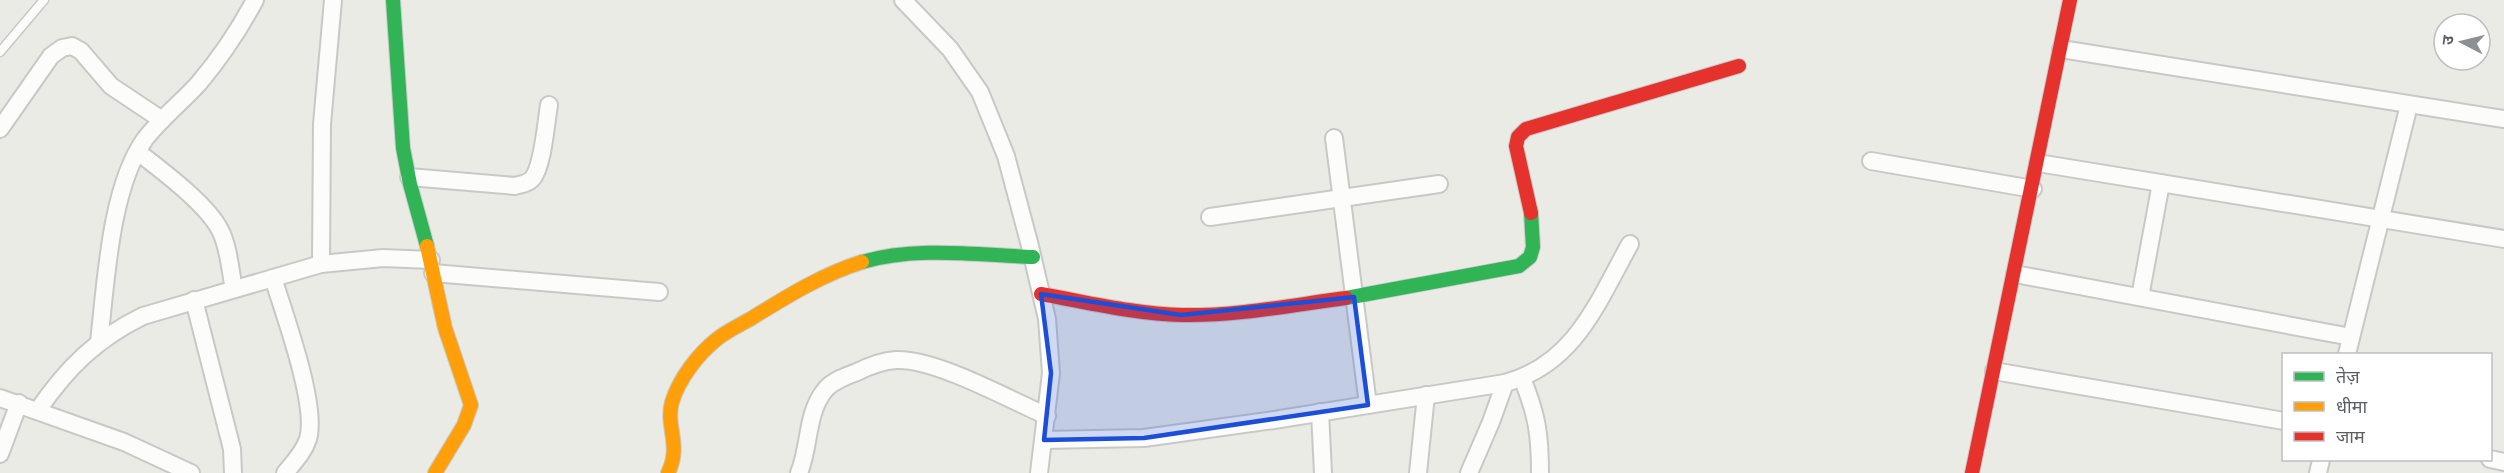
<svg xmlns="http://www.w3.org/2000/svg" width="2504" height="473" font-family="Montserrat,'Noto Sans Devanagari',sans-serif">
	<rect width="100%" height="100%" fill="#ebebe6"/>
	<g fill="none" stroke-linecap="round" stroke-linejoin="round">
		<g stroke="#c8c8c6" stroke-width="11">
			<path id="lane" d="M0,52l44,-52"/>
		</g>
		<g stroke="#c8c8c6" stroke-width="20">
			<g id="street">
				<path d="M903,0l47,49 30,43 26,64 23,86 18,77 4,54 -12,100"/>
				<path d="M2061,49l443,70"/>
				<path d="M0,129l51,-73 11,-8 10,-2 9,5 30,35 51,34"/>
				<path d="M1334,138l34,267"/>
				<path d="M138,152c23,18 69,52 82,78 9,17 10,40 14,59"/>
				<path d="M1871,161l162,28"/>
				<path d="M2038,163l466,76"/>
				<path d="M409,177l106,9c7,-2 12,-2 17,-7 11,-12 14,-57 17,-74"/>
				<path d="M1210,217l229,-33"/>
				<path d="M321,264l1,-140 11,-124"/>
				<path d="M433,273l226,19"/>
				<path d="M2015,274l336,63"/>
				<path d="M273,278c11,35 45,128 35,161 -4,13 -14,23 -23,34"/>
				<path d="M2140,297l21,-114"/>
				<path d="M194,300l38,149 1,24"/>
				<path d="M99,342c7,-60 11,-154 46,-203 16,-21 37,-37 54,-56 22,-26 40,-53 56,-83"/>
				<path d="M2347,354l62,-249"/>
				<path d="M1994,371l290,50"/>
				<path d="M1522,378c15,37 18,56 18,95"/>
				<path d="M0,398l124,44 67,31"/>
				<path d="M38,410c29,-42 58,-71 105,-94l178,-52 62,-6 48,2"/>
				<path d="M1320,412l3,61"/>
				<path d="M1044,440l100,-2 130,-18 231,-37c70,-19 92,-80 125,-139"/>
				<path d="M0,454l19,-51"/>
				<path d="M2490,459l14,3"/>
				<path d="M799,473c11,-26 7,-60 26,-83 7,-9 21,-14 32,-18 12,-6 25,-11 39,-12 39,-2 114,40 151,56"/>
				<path d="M1418,473l8,-78"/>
				<path d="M1469,473l22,-51 14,-39"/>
				<path d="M2318,473l3,-13"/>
			</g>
		</g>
		<g stroke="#c8c9c8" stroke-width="16">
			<g id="fast">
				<path d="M393,0l10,148 7,36 17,62"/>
				<path d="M862,262c54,-16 115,-7 171,-5"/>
				<path d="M1346,298l173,-32 11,-9 3,-10 -2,-34"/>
			</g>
		</g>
		<g stroke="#c8c9c8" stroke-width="16">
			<g id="slow">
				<path d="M427,246l18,82 26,77 -7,20 -29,48"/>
				<path d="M668,473c14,-28 -3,-47 4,-71 7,-23 26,-48 45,-63 10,-8 23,-14 35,-21 34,-21 71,-44 110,-56"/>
			</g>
		</g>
		<g stroke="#c8c9c8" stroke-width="16">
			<g id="jam">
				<path d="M1531,213l-15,-67 2,-9 8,-8 213,-63"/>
				<path d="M1041,294c46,8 94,20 141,21 55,1 110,-10 164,-17"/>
				<path d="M1972,473l98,-473"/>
			</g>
		</g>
		<use href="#lane" stroke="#fcfcfb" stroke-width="8"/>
		<use href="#street" stroke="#fcfcfb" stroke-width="16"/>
		<use href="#fast" stroke="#30b455" stroke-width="14"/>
		<use href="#slow" stroke="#ff9f0a" stroke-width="14"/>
		<use href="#jam" stroke="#e5322d" stroke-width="14"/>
	</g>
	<path fill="#1d4ed8" fill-opacity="0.2" stroke="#1d4ed8" stroke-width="4.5" stroke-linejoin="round" d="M1041,294l140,21 173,-18 14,108 -224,33 -100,2 7,-67z"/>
	<rect x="2282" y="353" width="210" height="108" fill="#ffffff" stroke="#bdbfc1" stroke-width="1.5"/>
	<rect x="2294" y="372" width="30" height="9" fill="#30b455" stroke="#bdbfc1" stroke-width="1.5"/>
	<text x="2336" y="383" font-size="18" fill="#5b5f64">तेज़</text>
	<rect x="2294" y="402" width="30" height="9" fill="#ff9f0a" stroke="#bdbfc1" stroke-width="1.5"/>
	<text x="2336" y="413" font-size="18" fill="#5b5f64">धीमा</text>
	<rect x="2294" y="432" width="30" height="9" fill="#e5322d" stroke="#bdbfc1" stroke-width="1.5"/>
	<text x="2336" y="443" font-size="18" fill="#5b5f64">जाम</text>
	<g transform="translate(2462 42) rotate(277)"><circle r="28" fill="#ffffff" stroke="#bdbfc1" stroke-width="1.5"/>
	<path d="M0-4.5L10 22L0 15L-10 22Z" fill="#8d9092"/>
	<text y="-9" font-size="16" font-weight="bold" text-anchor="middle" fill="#5b5f64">उ</text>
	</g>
</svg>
